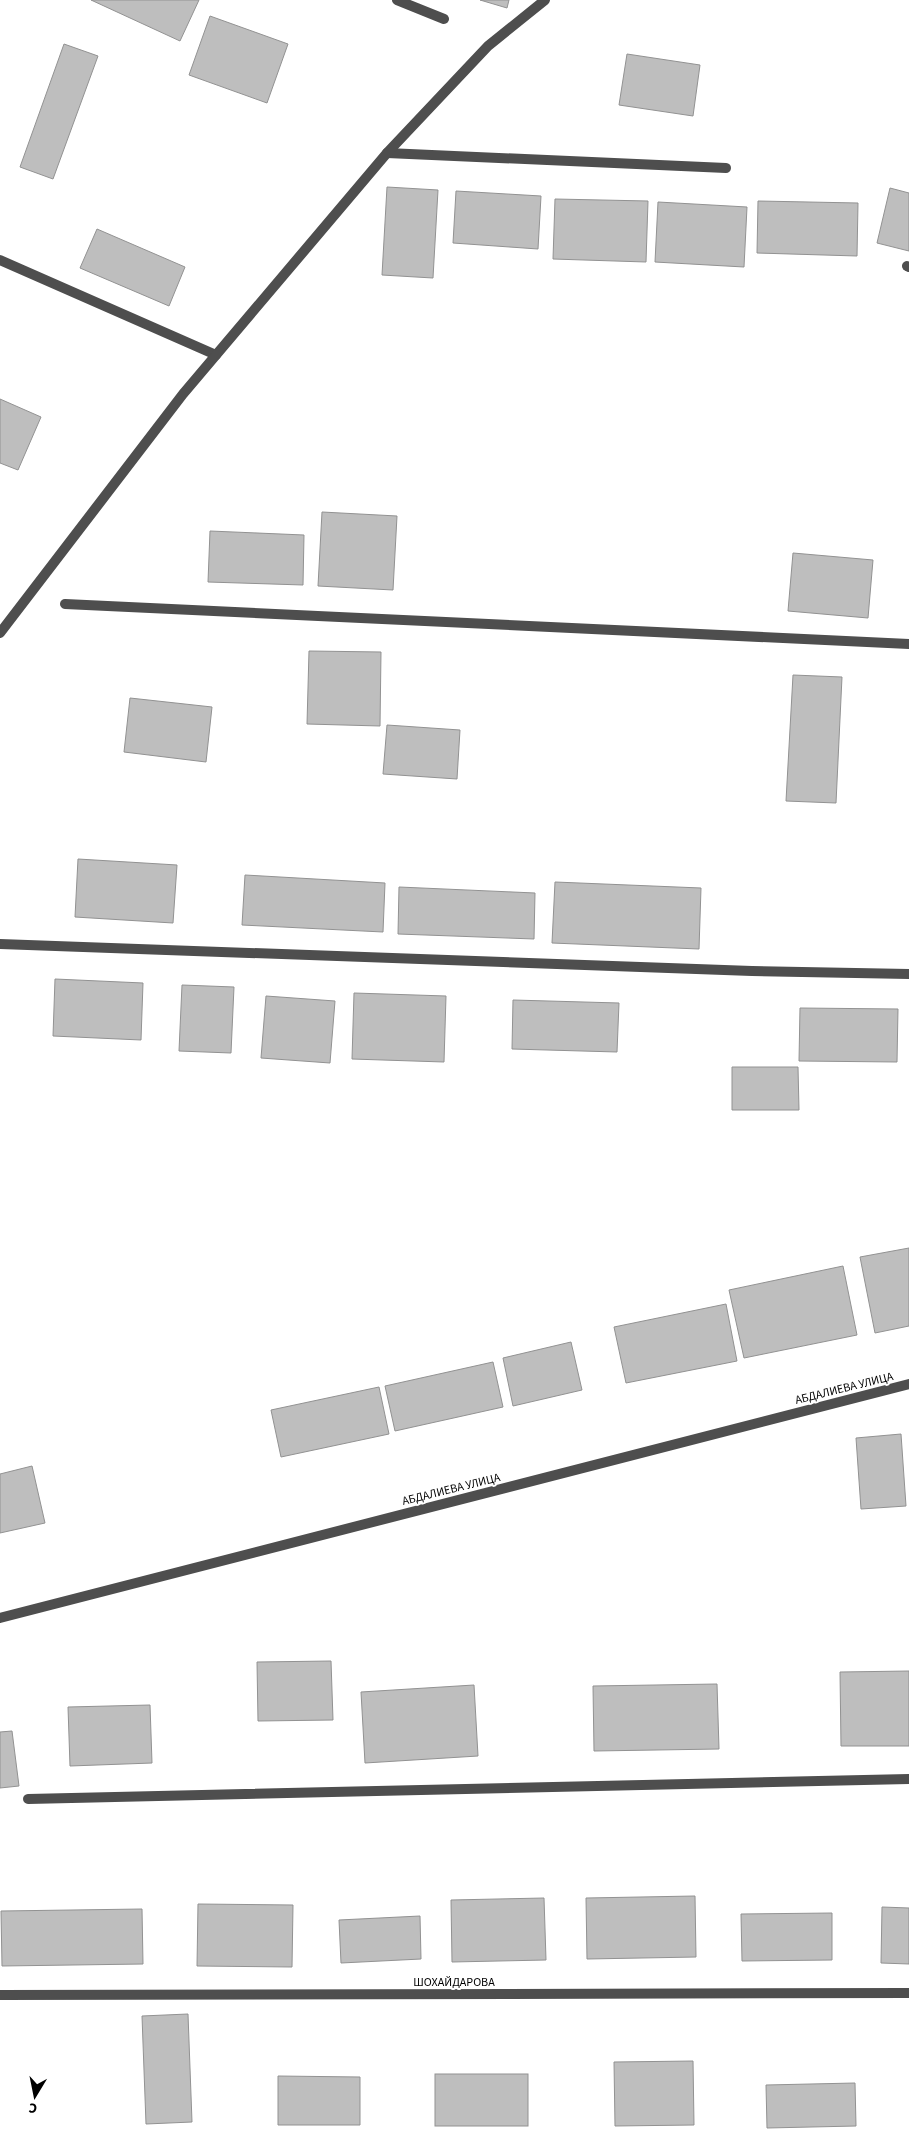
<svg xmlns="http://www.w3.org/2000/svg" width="909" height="2131" font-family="'Source Sans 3',sans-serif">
	<rect width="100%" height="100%" fill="#fff"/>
	<g fill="#bebebe" stroke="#929292">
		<path d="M91,0h108l-19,41z"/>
		<path d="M480,0h29l-2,8z"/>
		<path d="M210,16l78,28 -21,59 -78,-28z"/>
		<path d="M64,44l34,12 -45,123 -33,-12z"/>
		<path d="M627,54l73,11 -7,51 -74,-11z"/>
		<path d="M387,187l51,3 -5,88 -51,-3z"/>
		<path d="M890,188l19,5v58l-32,-8z"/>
		<path d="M456,191l85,5 -3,53 -85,-6z"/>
		<path d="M555,199l93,2 -2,61 -93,-3z"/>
		<path d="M758,201l100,2 -1,53 -100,-3z"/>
		<path d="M658,202l89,5 -3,60 -89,-5z"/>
		<path d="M97,229l88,38 -16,39 -89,-38z"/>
		<path d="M0,399l41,18 -23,53 -18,-7z"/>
		<path d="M322,512l75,4 -4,74 -75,-4z"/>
		<path d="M210,531l94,4 -1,50 -95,-3z"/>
		<path d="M793,553l80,7 -5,58 -80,-7z"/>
		<path d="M309,651l72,1 -1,74 -73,-2z"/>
		<path d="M793,675l49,2 -6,126 -50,-2z"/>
		<path d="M130,698l82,9 -6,55 -82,-10z"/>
		<path d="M387,725l73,5 -3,49 -74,-5z"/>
		<path d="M78,859l99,6 -4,58 -98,-6z"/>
		<path d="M245,875l140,8 -2,49 -141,-7z"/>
		<path d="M555,882l146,6 -2,61 -147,-6z"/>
		<path d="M399,887l136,6 -1,46 -136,-5z"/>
		<path d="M55,979l88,4 -2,57 -88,-4z"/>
		<path d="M182,985l52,2 -3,66 -52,-2z"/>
		<path d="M354,993l92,3 -2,66 -92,-3z"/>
		<path d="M266,996l69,5 -5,62 -69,-5z"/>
		<path d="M513,1000l106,3 -2,49 -105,-3z"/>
		<path d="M800,1008l98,1 -1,53 -98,-1z"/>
		<path d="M732,1067h66l1,43h-67z"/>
		<path d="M909,1248v78l-34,7 -15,-76z"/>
		<path d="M843,1266l14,69 -113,23 -15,-68z"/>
		<path d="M726,1304l11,57 -111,22 -12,-56z"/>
		<path d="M571,1342l11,48 -69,16 -10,-48z"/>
		<path d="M493,1362l10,45 -108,24 -10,-45z"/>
		<path d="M379,1387l10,47 -108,23 -10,-47z"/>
		<path d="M901,1434l5,72 -45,3 -5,-71z"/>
		<path d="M32,1466l13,57 -45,10v-59z"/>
		<path d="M331,1661l2,59 -75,1 -1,-59z"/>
		<path d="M909,1671v75h-68l-1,-74z"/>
		<path d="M717,1684l2,65 -125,2 -1,-65z"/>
		<path d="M474,1685l4,71 -113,7 -4,-71z"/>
		<path d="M150,1705l2,58 -82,3 -2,-59z"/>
		<path d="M12,1731l7,55 -19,2v-56z"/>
		<path d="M695,1896l1,61 -109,2 -1,-61z"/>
		<path d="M544,1898l2,62 -94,2 -1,-62z"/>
		<path d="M198,1904l95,1 -1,62 -95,-1z"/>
		<path d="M882,1907l27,1v56l-28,-1z"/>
		<path d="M142,1909l1,55 -141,2 -1,-55z"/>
		<path d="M832,1913v47l-90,1 -1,-47z"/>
		<path d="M420,1916l1,43 -80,4 -2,-43z"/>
		<path d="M188,2014l4,108 -46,2 -4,-108z"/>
		<path d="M693,2061l1,64 -79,1 -1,-64z"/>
		<rect x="435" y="2074" width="93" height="52"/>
		<path d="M278,2076l82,1v48h-82z"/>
		<path d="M855,2083l1,43 -89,2 -1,-43z"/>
	</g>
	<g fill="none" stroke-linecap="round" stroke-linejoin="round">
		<g stroke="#4e4e4e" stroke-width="10">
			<path d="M397,0l47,19"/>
			<path d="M387,153l339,15"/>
			<path d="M0,260l216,95"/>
			<path d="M907,266l2,1"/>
			<path d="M65,604l844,40"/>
			<path d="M0,633l183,-239 204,-241 101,-107 57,-46"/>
			<path d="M0,944l752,27 157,3"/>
			<path d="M0,1618l909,-234"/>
			<path d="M28,1799l881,-20"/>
			<path d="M0,1995l909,-2"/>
		</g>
	</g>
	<g text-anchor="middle" stroke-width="4" stroke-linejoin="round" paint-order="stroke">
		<g font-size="12" fill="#000" stroke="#fff">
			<text transform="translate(844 1388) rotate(-14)" y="4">АБДАЛИЕВА УЛИЦА</text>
			<text transform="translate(451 1489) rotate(-14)" y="4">АБДАЛИЕВА УЛИЦА</text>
			<text x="454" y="1986">ШОХАЙДАРОВА</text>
		</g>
	</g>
	<g transform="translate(35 2096) rotate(190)" stroke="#ffffff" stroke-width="4" paint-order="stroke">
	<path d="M0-4L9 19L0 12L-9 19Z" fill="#000000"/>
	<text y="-8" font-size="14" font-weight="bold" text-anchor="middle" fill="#000000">С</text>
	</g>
</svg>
